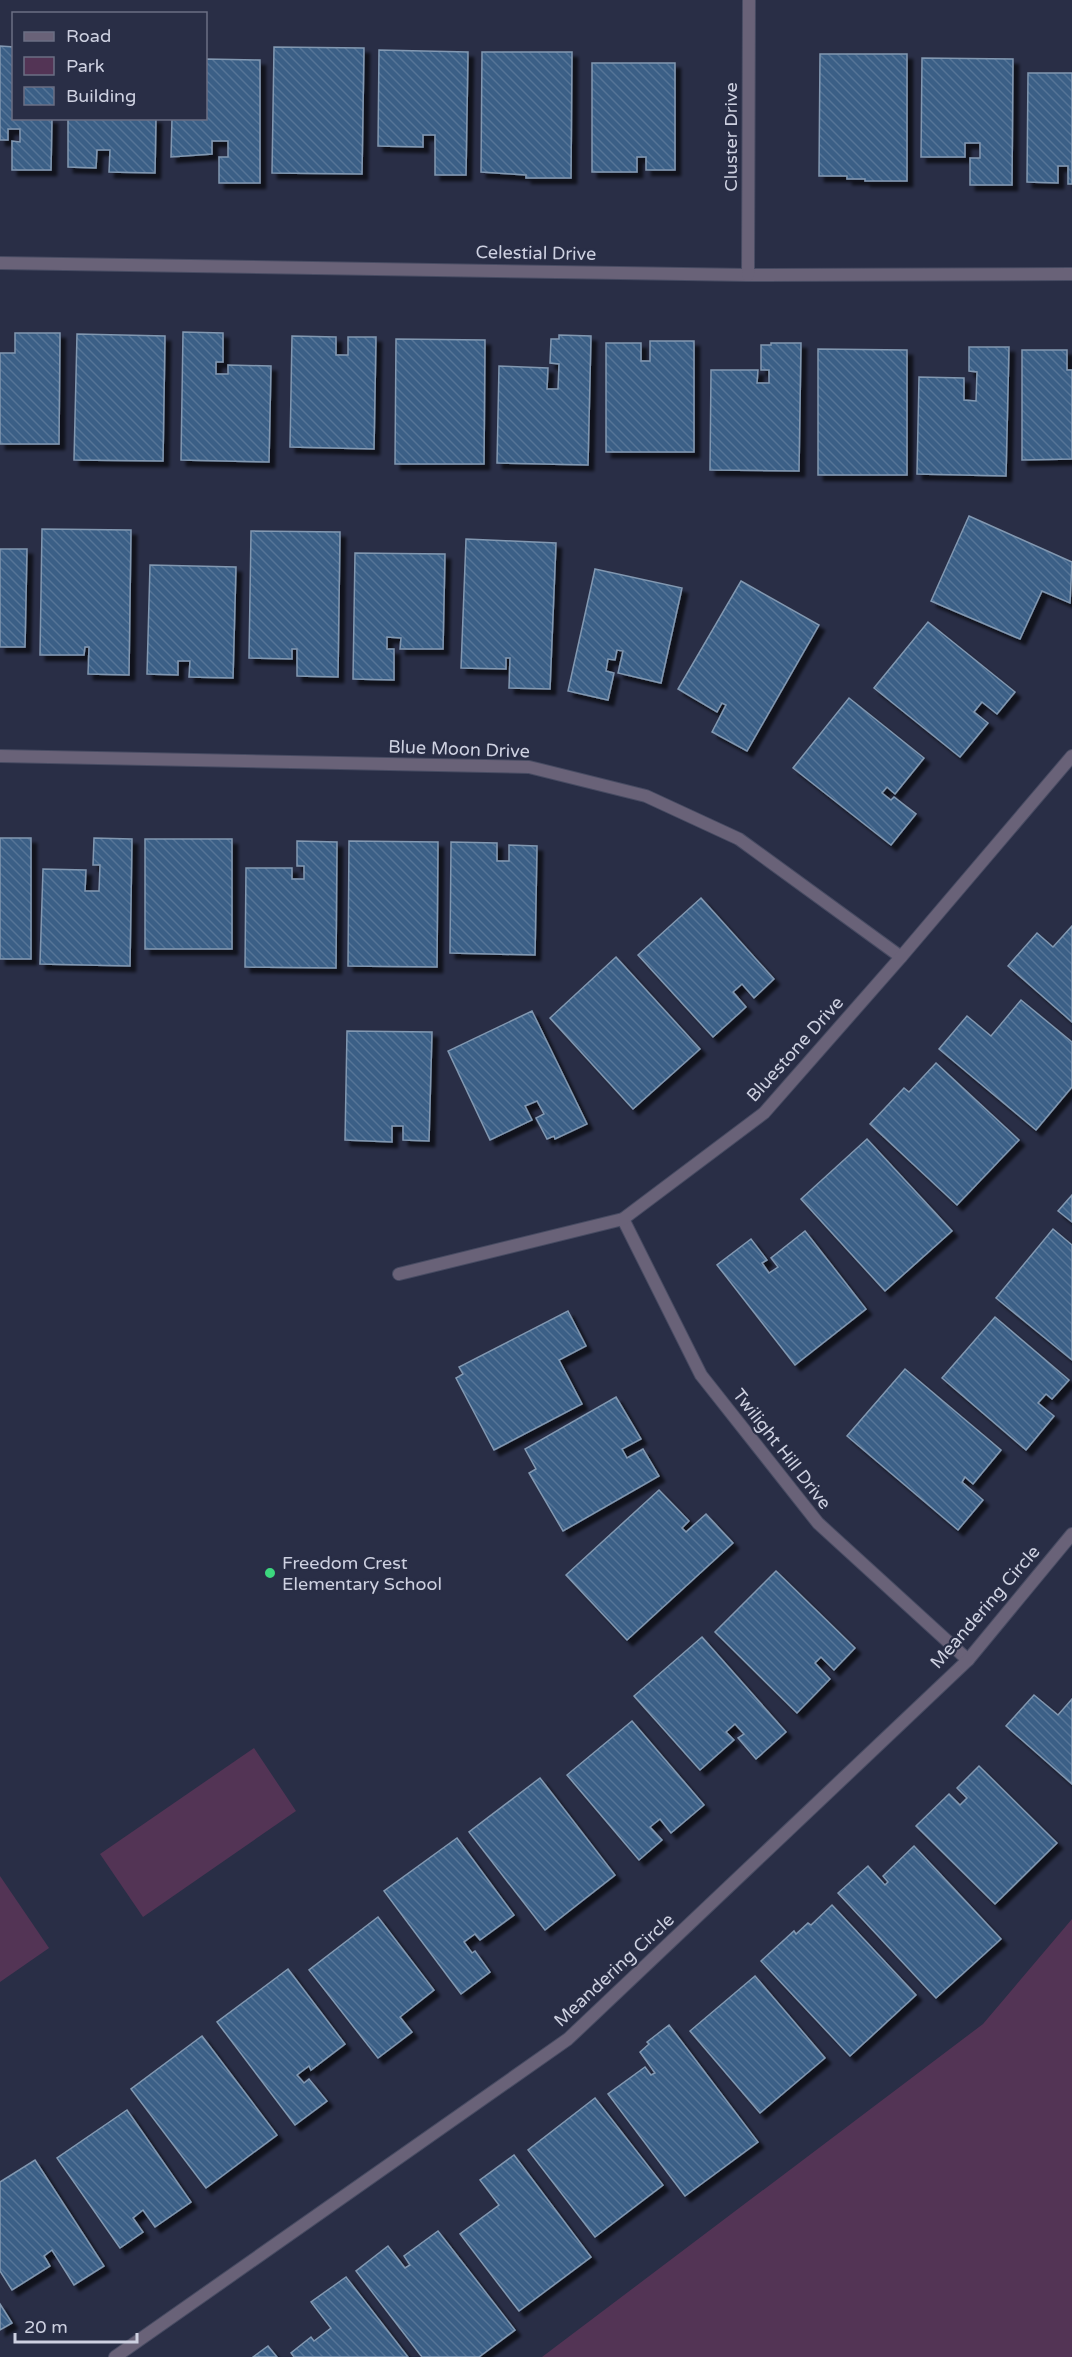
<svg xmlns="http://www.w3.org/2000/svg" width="1072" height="2357" font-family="'Varela Round',sans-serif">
	<defs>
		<pattern id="building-back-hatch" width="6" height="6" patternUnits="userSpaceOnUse" patternTransform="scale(1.5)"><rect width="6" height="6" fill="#3b5f86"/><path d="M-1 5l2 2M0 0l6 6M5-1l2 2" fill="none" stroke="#567597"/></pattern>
		<filter id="shadow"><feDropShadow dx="5.5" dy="5.5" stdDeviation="1.5" flood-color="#0009"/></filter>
	</defs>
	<rect width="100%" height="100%" fill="#292e46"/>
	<g fill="#533455">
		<path d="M254,1748l42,63 -153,106 -43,-63z"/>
		<path d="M0,1876l49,72 -49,34z"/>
		<path d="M1072,1919v438h-530l441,-333z"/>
	</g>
	<g fill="url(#building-back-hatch)" stroke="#8298b1" stroke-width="1.5" filter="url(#shadow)">
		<path d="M0,46l14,1v71h38l-1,52h-39v-29l8,1v-13h-12v11h-8z"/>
		<path d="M274,47l90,1 -2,126 -90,-1z"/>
		<path d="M379,50l89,2 -2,123h-31v-40h-12v12l-45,-1z"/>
		<path d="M482,52h90l-1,126h-45v-3l-45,-3z"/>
		<path d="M820,54h87v127h-42v-2h-18v-3h-28z"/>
		<path d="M922,58l91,1 -1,126h-42v-27h10v-15h-15v14h-44z"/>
		<path d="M206,59l54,1v123h-41v-26h9v-16h-16v13l-41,3 1,-39h34z"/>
		<path d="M592,63h83v107h-29v-13h-9v15h-45z"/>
		<path d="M1028,73h44v111h-4v-18h-10v17l-31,-1z"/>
		<path d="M68,118h88l-1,55 -46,-1 1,-22h-13l-1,18 -28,-1z"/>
		<path d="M183,332l40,1v29h-7v12h12v-9l43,1 -2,96 -88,-2z"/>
		<path d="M15,333h45l-1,111h-59v-91h15z"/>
		<path d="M77,334l88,2 -2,125 -89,-1z"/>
		<path d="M559,335l32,1 -3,129 -91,-2 2,-97 49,2 -1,21h11l1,-25 -9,-1 1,-24h8z"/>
		<path d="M292,336l44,1v18h12v-18h28l-2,112 -84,-2z"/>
		<path d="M396,339l89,1 -1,124h-89z"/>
		<path d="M650,341h44v111h-88v-109h35v18h9z"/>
		<path d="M771,343h30l-2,128 -89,-1 1,-100h47l-1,13h12v-13h-8v-25h10z"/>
		<path d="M969,347h40l-3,129 -89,-2 2,-97 45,1v22l12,1 1,-29 -8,-1z"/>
		<path d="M818,349l89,1v125h-89z"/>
		<path d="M1022,350h45v20h5v89l-50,1z"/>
		<path d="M969,516l103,46 -2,41 -28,-12 -22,48 -89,-38z"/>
		<path d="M42,529l89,1 -2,145 -41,-1 1,-27h-4l-1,8h-44z"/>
		<path d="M251,531l89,1 -2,145 -41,-1v-27h-5v10l-43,-1z"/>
		<path d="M466,539l90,4 -6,146 -41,-1 1,-30h-4v11l-45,-1z"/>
		<path d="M0,549h27l-2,98h-25z"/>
		<path d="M355,553l90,1 -2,95h-43l1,-11 -14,-1v12h7v31l-41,-1z"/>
		<path d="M150,565l86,2 -3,111 -44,-1 1,-16h-12v14l-31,-1z"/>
		<path d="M595,569l87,19 -21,95 -43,-10 5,-22 -6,-1 -2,10 -7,-1 -2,12 8,2 -6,27 -40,-9z"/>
		<path d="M741,581l78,44 -72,126 -35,-19 14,-27 -4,-2 -5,9 -39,-23z"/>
		<path d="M928,622l87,70 -18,22 -15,-12 -8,10 14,11 -28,34 -86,-69z"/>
		<path d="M849,698l75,60 -29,36 -8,-7 -5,6 9,7 3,-3 22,17 -25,31 -98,-77z"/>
		<rect x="0" y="838" width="31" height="121"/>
		<path d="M94,838l38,1 -2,127 -90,-2 3,-95 43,1 -1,21h14l1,-26h-7z"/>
		<rect x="145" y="839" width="87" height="110"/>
		<path d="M297,841l40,1 -1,126 -91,-1 1,-99h46v11h12v-13h-7z"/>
		<path d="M349,841l89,1 -1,125 -89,-1z"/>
		<path d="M451,842l46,1v18h12v-16l28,1 -2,109 -85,-2z"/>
		<path d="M701,898l73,81 -20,19 -12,-14 -9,8 13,15 -33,30 -75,-82z"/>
		<path d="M1072,926v96l-64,-56 29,-33 16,14z"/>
		<path d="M616,957l84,92 -67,60 -83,-91z"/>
		<path d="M1021,1000l51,42v45l-36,43 -97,-81 28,-33 24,20z"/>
		<path d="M532,1011l55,113 -32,15 -1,-3 -7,3 -11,-21 8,-4 -7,-13 -12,5 7,14 -42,20 -42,-89z"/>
		<path d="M347,1031l85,1 -3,109 -26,-1v-14h-11v16l-47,-2z"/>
		<path d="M936,1063l83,77 -62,65 -87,-81 34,-36 5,4z"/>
		<path d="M867,1139l85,92 -67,60 -84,-92z"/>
		<path d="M1072,1195v27l-14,-11z"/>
		<path d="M1053,1229l19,16v115l-76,-62z"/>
		<path d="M805,1231l61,78 -71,56 -78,-100 34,-26 16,21 -5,3 7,10 9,-6 -7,-9z"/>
		<path d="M568,1311l18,35 -27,14 23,44 -88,46 -38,-72 7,-4 -4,-7z"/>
		<path d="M995,1317l74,63 -17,19 -6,-5 -8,9 16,13 -28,34 -84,-72z"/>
		<path d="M905,1369l96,81 -28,34 -8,-7 -3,5 21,18 -25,30 -111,-94z"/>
		<path d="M616,1397l25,42 -19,10 5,9 16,-9 16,27 -96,55 -34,-58 7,-4 -11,-20z"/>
		<path d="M659,1490l30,31 -7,7 4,4 20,-18 27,29 -106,97 -61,-65z"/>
		<path d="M776,1571l79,77 -21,22 -13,-13 -6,6 15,16 -33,34 -82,-81z"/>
		<path d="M702,1637l84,95 -30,27 -18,-21 6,-4 -9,-10 -9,8 8,8 -34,30 -66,-74z"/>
		<path d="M1034,1695l24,20 14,-16v85l-66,-58z"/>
		<path d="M632,1721l72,84 -33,28 -11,-14 -10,8 12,13 -23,20 -72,-85z"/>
		<path d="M979,1766l78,77 -62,61 -79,-78 33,-32 11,11 7,-7 -10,-10z"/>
		<path d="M540,1778l75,97 -70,55 -76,-98z"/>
		<path d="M457,1838l57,77 -34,25 -5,-6 -11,8 8,11 3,-2 15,21 -29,22 -77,-103z"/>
		<path d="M914,1846l87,93 -65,59 -98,-105 30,-27 17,19 3,-3 -5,-6z"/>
		<path d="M832,1905l84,90 -66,61 -89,-95 33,-30 2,3 12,-11 3,2z"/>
		<path d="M378,1917l56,73 -34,27 12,15 -34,26 -69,-88z"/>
		<path d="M288,1969l57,75 -34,26 -2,-4 -12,9 7,8 5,-4 18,22 -32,24 -78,-103z"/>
		<path d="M755,1976l70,82 -65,55 -70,-82z"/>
		<path d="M669,2025l89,117 -73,54 -77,-102 37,-27 6,8 4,-2 -15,-21 9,-8 -2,-2z"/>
		<path d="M202,2036l75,99 -71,53 -75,-99z"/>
		<path d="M595,2098l68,87 -68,52 -67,-87z"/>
		<path d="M127,2110l64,92 -36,25 -12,-17 -10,8 10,14 -23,16 -63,-90z"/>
		<path d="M514,2155l77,102 -72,54 -59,-77 39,-29 -19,-25z"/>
		<path d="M35,2160l69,106 -30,19 -22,-35 -8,6 6,10 -38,24 -12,-19v-89z"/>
		<path d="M438,2231l77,99 -36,27h-57l-66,-86 32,-25 17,22 5,-3 -6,-9z"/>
		<path d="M346,2277l62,80h-114l-3,-4 20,-16 3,4 17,-13 -20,-26z"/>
		<path d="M0,2304l12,19 -12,7z"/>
		<path d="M268,2346l9,11h-24z"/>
	</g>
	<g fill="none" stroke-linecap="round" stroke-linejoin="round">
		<g stroke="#474b62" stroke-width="14">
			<g id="minor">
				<path d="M0,263l748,12 324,-1"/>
				<path d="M748,275l1,-275"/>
				<path d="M0,756l529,11 117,29 93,43 162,118"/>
				<path d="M623,1219l78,156 117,148 150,137"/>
				<path d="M399,1274l224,-55 141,-106 137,-156 171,-201"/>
				<path d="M115,2357l453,-318 400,-379 104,-126"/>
			</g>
		</g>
		<use href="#minor" stroke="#696278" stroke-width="12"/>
	</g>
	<circle fill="#3cd77e" stroke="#292e46" stroke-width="2" cx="270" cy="1573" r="6"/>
	<g text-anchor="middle" stroke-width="4.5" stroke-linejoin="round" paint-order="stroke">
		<g font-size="18" fill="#ced1e1" stroke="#292e46">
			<text transform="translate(731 137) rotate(-90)" y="6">Cluster Drive</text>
			<text transform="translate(536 253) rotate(1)" y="6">Celestial Drive</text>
			<text transform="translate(459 749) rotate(2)" y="6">Blue Moon Drive</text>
			<text transform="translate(795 1049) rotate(-48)" y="6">Bluestone Drive</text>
			<text transform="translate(782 1449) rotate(52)" y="6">Twilight Hill Drive</text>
			<text transform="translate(985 1607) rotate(-49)" y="6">Meandering Circle</text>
			<text transform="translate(614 1970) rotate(-43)" y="6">Meandering Circle</text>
		</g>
		<g font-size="18" fill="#ced1e1" stroke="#292e46" text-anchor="start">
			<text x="282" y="1569">Freedom Crest<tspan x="282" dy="21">Elementary School</tspan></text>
		</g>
	</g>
	<rect x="12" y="12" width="195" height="108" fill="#292e46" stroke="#6b6f84" stroke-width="1.5"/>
	<rect x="24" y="32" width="30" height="9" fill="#696278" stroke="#6b6f84" stroke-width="1.5"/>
	<text x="66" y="42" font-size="18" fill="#ced1e1">Road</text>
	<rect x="24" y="57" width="30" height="18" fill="#533455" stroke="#6b6f84" stroke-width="1.5"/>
	<text x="66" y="72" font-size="18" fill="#ced1e1">Park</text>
	<rect x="24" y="87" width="30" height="18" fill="url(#building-back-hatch)" stroke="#6b6f84" stroke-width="1.5"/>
	<text x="66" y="102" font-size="18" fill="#ced1e1">Building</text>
	<path d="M15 2333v9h122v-9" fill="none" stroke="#ced1e1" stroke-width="3"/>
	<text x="24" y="2333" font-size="18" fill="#ced1e1" stroke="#292e46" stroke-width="4.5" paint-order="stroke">20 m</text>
</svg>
